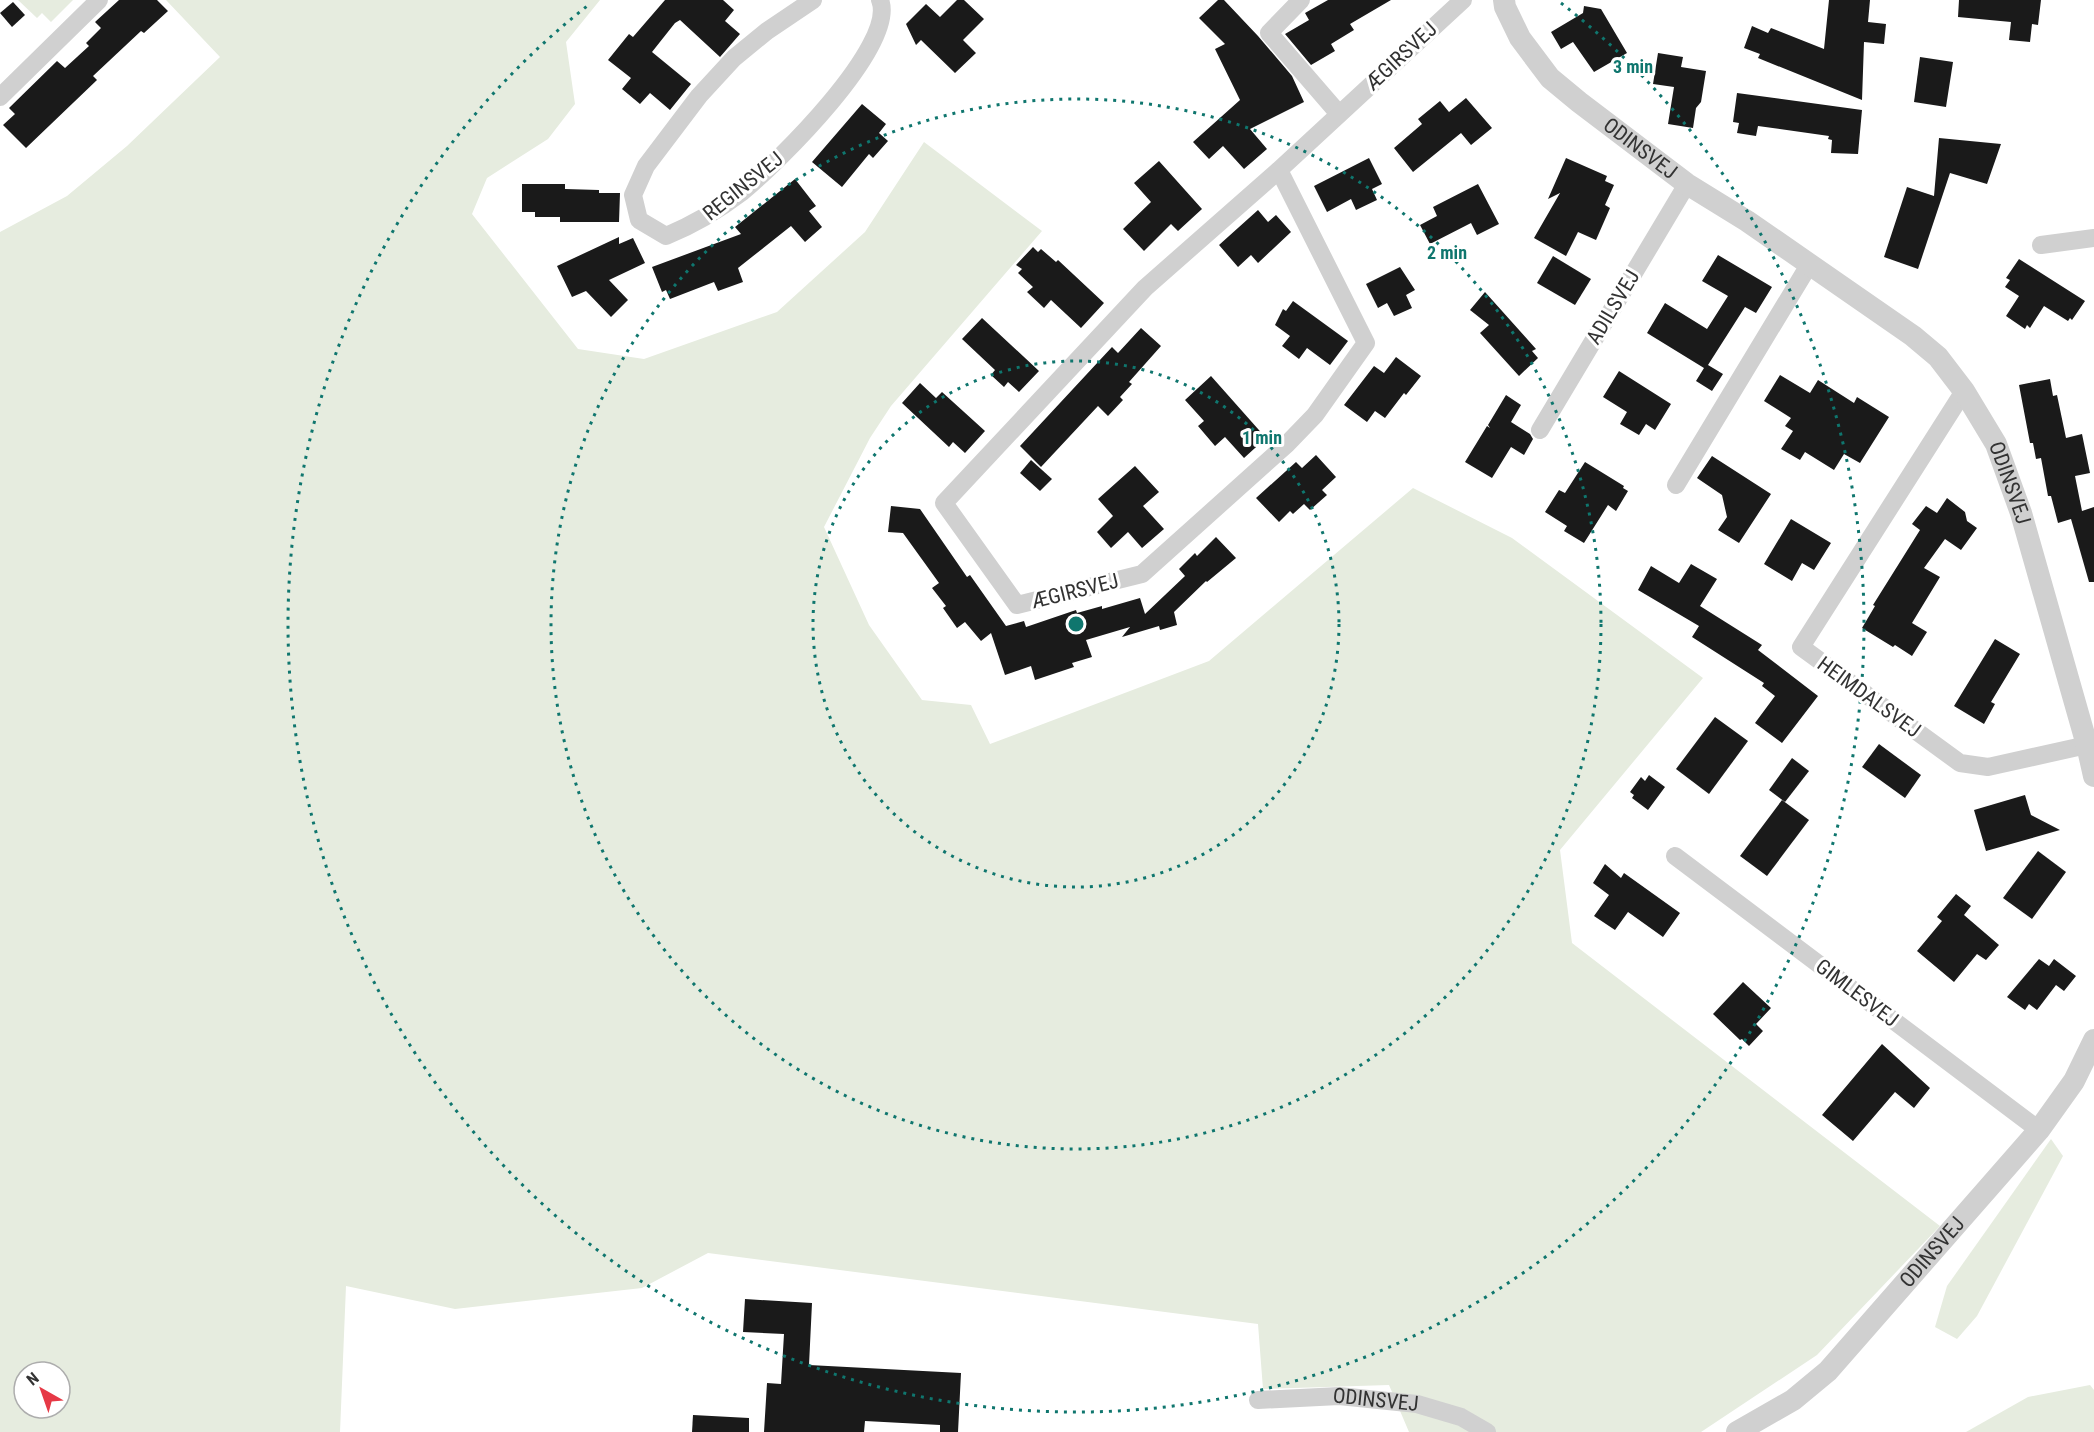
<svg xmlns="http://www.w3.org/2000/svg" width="2094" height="1432" font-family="'Roboto Condensed',sans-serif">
	<rect width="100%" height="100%" fill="#fff"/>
	<g fill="#e6ecdf" fill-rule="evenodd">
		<path d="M18,0h55l-22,22 -9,-9 -5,5z"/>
		<path d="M166,0h434l-34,42 9,62 -27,35 -61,39 -15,36 106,135 66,10 133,-47 88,-80 59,-90 118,89 -151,175 -21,32 -46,89 45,98 53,75 49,5 19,39 219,-83 204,-173 99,50 191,140 -143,172 12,93 368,283 -123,129 -116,77h-292l-20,-47 -126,4 -5,-65 -550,-71 -66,35 -187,21 -109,-23 -6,146h-340v-1200l67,-36 60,-50 93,-89zM24,1372h36v36h-36z"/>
		<path d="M2051,1139l12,17 -86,160 -20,23 -22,-12 12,-41z"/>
		<path d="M2090,1385l4,5v42h-128l62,-35z"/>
	</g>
	<g fill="#1a1a1a">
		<path d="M119,0h38l11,11 -24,22 -3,-2 -48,45 4,4 -71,68 -23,-23 12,-11 -6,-6 48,-47 8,7 24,-22 -3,-3 15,-15 -6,-6z"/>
		<path d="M665,0h58l11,10 -9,11 15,13 -20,23 -40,-37 -5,3 -23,29 39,32 -21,26 -20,-17 -10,11 -18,-15 9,-11 -23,-18 21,-26 4,3z"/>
		<path d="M957,0h7l20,19 -21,21 13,13 -21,20 -34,-33 -5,5 -10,-21 20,-20 14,13z"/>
		<path d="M1218,0h6l34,36 34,40 12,26 -54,27 17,20 -23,20 -21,-23 -14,13 -16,-17 47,-42 -25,-51 10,-5 -26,-26z"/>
		<path d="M1328,0h63l-41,24 4,6 -23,14 4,7 -24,14 -26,-31 24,-14 -4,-7z"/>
		<path d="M1829,0h41l-2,22 18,2 -2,20 -20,-2 -2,58 -104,-42 2,-4 -16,-6 8,-22 16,7 3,-5 53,21z"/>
		<path d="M1959,0h82l-3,25 -6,-1 -2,18 -21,-2 2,-18 -53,-5z"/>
		<path d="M13,2l12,13 -13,12 -12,-14z"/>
		<path d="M1584,6l17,3 26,44 -33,19 -21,-30 -12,7 -10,-17 32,-19z"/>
		<path d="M1658,53l25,4 -2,10 25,4 -5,31 -5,6 -3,20 -25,-4 6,-37 -21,-3z"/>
		<path d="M1920,57l33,5 -7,45 -32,-5z"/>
		<path d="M1737,93l125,17 -4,44 -27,-1 1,-13 -4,-1 1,-3 -71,-10 -2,10 -19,-3 2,-10 -6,-1z"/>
		<path d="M1466,98l26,30 -21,17 -10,-12 -48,39 -19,-24 28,-24 -4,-5 22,-18 9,11z"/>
		<path d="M862,104l24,20 -7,9 9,8 -15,17 -4,-4 -27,33 -30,-25z"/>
		<path d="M1939,138l62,6 -14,40 -37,-11 -32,96 -34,-12 23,-70 27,9z"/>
		<path d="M1369,158l13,26 -10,5 5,11 -21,10 -5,-11 -24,13 -13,-26z"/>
		<path d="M1566,158l41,18 -2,5 9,4 -9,20 5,3 -14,32 -18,-8 -12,24 -32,-18 26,-45 -12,6z"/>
		<path d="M1159,161l43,48 -24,22 -7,-7 -27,27 -21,-22 28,-27 -17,-19z"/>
		<path d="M795,179l21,27 -7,5 13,16 -17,15 -14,-16 -53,42 5,14 -25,9 -4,-9 -44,17 -4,-9 -4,2 -10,-25 89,-33 -6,-7z"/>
		<path d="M522,184h43v5l34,1v3h21l-1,29h-59v-5h-25v-5h-13z"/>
		<path d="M1478,184l21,40 -22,11 -6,-12 -41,21 -10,-19 17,-9 -4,-9z"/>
		<path d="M1258,210l10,12 8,-7 15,17 -33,31 -7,-8 -13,12 -19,-22z"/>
		<path d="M619,237v7l14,-6 12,25 -36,17 19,20 -17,17 -25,-26 -14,6 -15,-31z"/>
		<path d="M1033,247l5,5 3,-3 15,13 2,-2 46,43 -23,25 -30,-28 -7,8 -17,-16 6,-5 -15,-14 4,-4 -6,-4z"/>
		<path d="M1718,255l54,32 -16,26 -11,-6 -37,58 15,9 -11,17 -16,-10 8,-13 -57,-35 18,-30 42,26 21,-33 -26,-15z"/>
		<path d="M1553,256l38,23 -16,26 -38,-22z"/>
		<path d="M2019,259l66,42 -13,19 -2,-2 -2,3 -24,-15 -14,22 -3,-3 -2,4 -19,-13 13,-20 -14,-9 5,-7 -4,-2z"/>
		<path d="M1400,267l15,23 -9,5 6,13 -18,8 -7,-13 -9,5 -12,-24z"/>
		<path d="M1485,292l51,57 -4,2 6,7 -19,18 -39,-43 9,-8 -19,-15z"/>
		<path d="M1293,301l55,40 -18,24 -23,-17 -8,11 -17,-13 8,-10 -15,-11 8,-16 3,2z"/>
		<path d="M982,318l57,53 -20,21 -11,-10 -4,5 -13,-12 4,-5 -33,-31z"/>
		<path d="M1141,328l20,18 -32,36 3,2 -12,13 3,3 -15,16 -10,-10 -57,61 -21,-21 92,-99 6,6z"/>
		<path d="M1396,357l25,19 -15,19 -2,-2 -19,25 -10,-7 -8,11 -23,-17 30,-39 10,7z"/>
		<path d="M1619,371l52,33 -16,26 -9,-6 -7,11 -19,-11 7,-12 -24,-15z"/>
		<path d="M1780,375l30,18 8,-13 36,23 3,-6 32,20 -29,46 -16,-9 -10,16 -29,-18 -5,8 -19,-11 12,-18 -8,-5 6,-8 -27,-17z"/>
		<path d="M1211,376l55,62 -22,20 -19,-21 -10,9 -17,-20 6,-5 -19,-21z"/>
		<path d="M2050,379l3,17 4,-1 9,43 16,-4 8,39 -15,3 7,35 12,-4v75h-5l-18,-63 -13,4 -7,-27h-3l-7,-38 -5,1 -3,-16h-3l-11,-58z"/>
		<path d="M920,383l16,15 6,-6 43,39 -20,22 -12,-11 -4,5 -47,-44z"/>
		<path d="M1506,395l15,10 -10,17 19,12 3,5 -9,16 -13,-8 -19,31 -27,-16 22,-36 3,2 -2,-3z"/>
		<path d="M1316,455l20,22 -14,13 5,5 -17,15 -6,-6 -11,10 -3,-3 -11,11 -23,-24 40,-36 6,6z"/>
		<path d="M1712,456l59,38 -32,49 -21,-13 9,-13 -5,-22 -25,-17z"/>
		<path d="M1031,460l21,19 -12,12 -20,-18z"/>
		<path d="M1585,462l39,24 -1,2 5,3 -12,20 -8,-6 -24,38 -20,-12 3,-5 -22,-14 14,-22 6,3z"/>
		<path d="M1135,466l24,26 -16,14 21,23 -22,19 -14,-16 -17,16 -14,-16 16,-16 -15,-17z"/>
		<path d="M1947,498l18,14 2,9 10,7 -16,22 -16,-11 -21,29 16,9 -28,46 15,9 -15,24 -17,-11 -2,2 -31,-19 13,-22 -2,-1 47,-75 -8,-6 14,-18 11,7z"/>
		<path d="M891,506l29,3 47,68 3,-2 36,51 18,-5 2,6 50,-17 1,3 25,-7v3l38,-11 5,16 40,-38 -6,-7 16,-16 2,3 19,-19 20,21 -29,24 -1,-1 -32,31 3,13 -17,5 -1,-4 -37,11 8,-10 -44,13 6,17 -20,6 2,4 -39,13 -4,-14 -26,9 -14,-42 -10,8 -16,-19 -8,6 -14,-20 3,-2 -14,-18 7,-5 -36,-50 -15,-1z"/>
		<path d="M1791,519l40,24 -17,27 -12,-7 -10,18 -28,-17z"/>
		<path d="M1691,564l26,15 -17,27 62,39 -4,5 60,46 -36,47 -27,-20 20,-27 -13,-10 2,-3 -72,-46 7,-11 -61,-36 13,-24 28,17z"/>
		<path d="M1995,639l25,15 -29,48 4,2 -11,20 -30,-18z"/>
		<path d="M1715,717l33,24 -39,53 -33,-25z"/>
		<path d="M1879,744l42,31 -16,23 -43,-31z"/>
		<path d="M1792,758l17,13 -24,31 -16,-12z"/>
		<path d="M1649,775l16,12 -17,23 -16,-12 2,-3 -4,-3 11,-15 4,4z"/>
		<path d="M2025,795l6,20 29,15 -74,21 -12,-41z"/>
		<path d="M1782,800l27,20 -42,56 -27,-20z"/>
		<path d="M2038,851l28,21 -34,47 -29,-21z"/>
		<path d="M1605,864l16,14 3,-5 56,40 -17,24 -35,-25 -13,18 -21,-14 15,-21 -16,-12z"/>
		<path d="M1956,894l15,12 -7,9 35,30 -13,15 -9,-6 -23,28 -37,-31 25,-30 -5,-4z"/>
		<path d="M2039,959l10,7 5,-7 22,17 -12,15 -8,-6 -19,25 -8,-6 -4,6 -18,-13z"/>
		<path d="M1743,982l28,26 -15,16 7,7 -14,15 -7,-7 -2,1 -27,-26z"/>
		<path d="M1882,1044l48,44 -16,20 -19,-16 -42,49 -31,-26z"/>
		<path d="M745,1299l67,4 -3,62 152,8 -3,59h-18v-7l-75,-4 -1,11h-100l3,-49 14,1 3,-50 -41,-2z"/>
		<path d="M693,1415l56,3v14h-57z"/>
	</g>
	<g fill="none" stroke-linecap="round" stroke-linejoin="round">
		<g stroke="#d0d0d0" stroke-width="18">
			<path d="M813,0l-46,31 -33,27 -35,38 -53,70 -13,29 6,25 27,16c29,-12 51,-25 76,-44 34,-28 156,-147 138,-192"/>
			<path d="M1301,0l-32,33 70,81"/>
			<path d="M0,97l99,-97"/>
			<path d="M1279,170l87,173 -51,72 -28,29 -145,130 -125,31 -73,-102 201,-215 134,-118 184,-170"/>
			<path d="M2041,245l53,-7"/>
			<path d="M1964,391l-163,256 159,116 28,4 99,-22"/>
			<path d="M1540,430l147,-246"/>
			<path d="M1676,485l133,-220"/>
			<path d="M1675,856l364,274"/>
			<path id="s1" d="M1258,1400l81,-4 78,8 44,13 26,15"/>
		</g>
		<g stroke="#d0d0d0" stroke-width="22">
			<path id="s2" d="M1504,0l1,7 15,31 30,40 29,24 108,82 60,37 166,115 25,21 26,34 32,53 25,69 66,232 7,31"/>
			<path id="s3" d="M1737,1432l56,-32 35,-29 211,-241 35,-49 20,-41"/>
		</g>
	</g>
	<g fill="none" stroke="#0f766e" stroke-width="3" stroke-dasharray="3 6">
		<circle cx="1076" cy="624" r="263"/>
		<circle cx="1076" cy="624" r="525"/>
		<path d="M1561 3A788 788 0 1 1 591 3"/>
	</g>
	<g text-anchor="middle" stroke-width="6" stroke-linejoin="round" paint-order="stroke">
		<g font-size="21" fill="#333" stroke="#fff">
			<text transform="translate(1401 56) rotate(-43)" y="7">ÆGIRSVEJ</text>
			<text dy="7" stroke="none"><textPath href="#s2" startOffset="206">ODINSVEJ</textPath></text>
			<text transform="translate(743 186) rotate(-39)" y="7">REGINSVEJ</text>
			<text transform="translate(1613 307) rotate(-59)" y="7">ADILSVEJ</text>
			<text dy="7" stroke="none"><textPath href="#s2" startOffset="716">ODINSVEJ</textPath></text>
			<text transform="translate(1075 591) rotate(-14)" y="7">ÆGIRSVEJ</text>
			<text transform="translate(1869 697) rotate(36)" y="7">HEIMDALSVEJ</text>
			<text transform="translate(1857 993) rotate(37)" y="7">GIMLESVEJ</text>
			<text dy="7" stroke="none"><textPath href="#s3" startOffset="268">ODINSVEJ</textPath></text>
			<text dy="7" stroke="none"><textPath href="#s1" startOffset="118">ODINSVEJ</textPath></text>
		</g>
	</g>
	<circle cx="1076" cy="624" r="9" fill="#0f766e" stroke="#fff" stroke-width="3"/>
	<g font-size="18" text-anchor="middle" font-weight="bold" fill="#0f766e" stroke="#fff" stroke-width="6" stroke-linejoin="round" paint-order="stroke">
		<text x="1633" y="73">3 min</text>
		<text x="1447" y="259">2 min</text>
		<text x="1262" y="444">1 min</text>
	</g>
	<g transform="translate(42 1390) rotate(320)"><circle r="28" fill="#ffffff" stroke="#adadad" stroke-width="1.5"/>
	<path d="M0-4.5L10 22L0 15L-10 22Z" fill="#e63946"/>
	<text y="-9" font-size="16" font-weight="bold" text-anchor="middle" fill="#333333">N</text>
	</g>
</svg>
